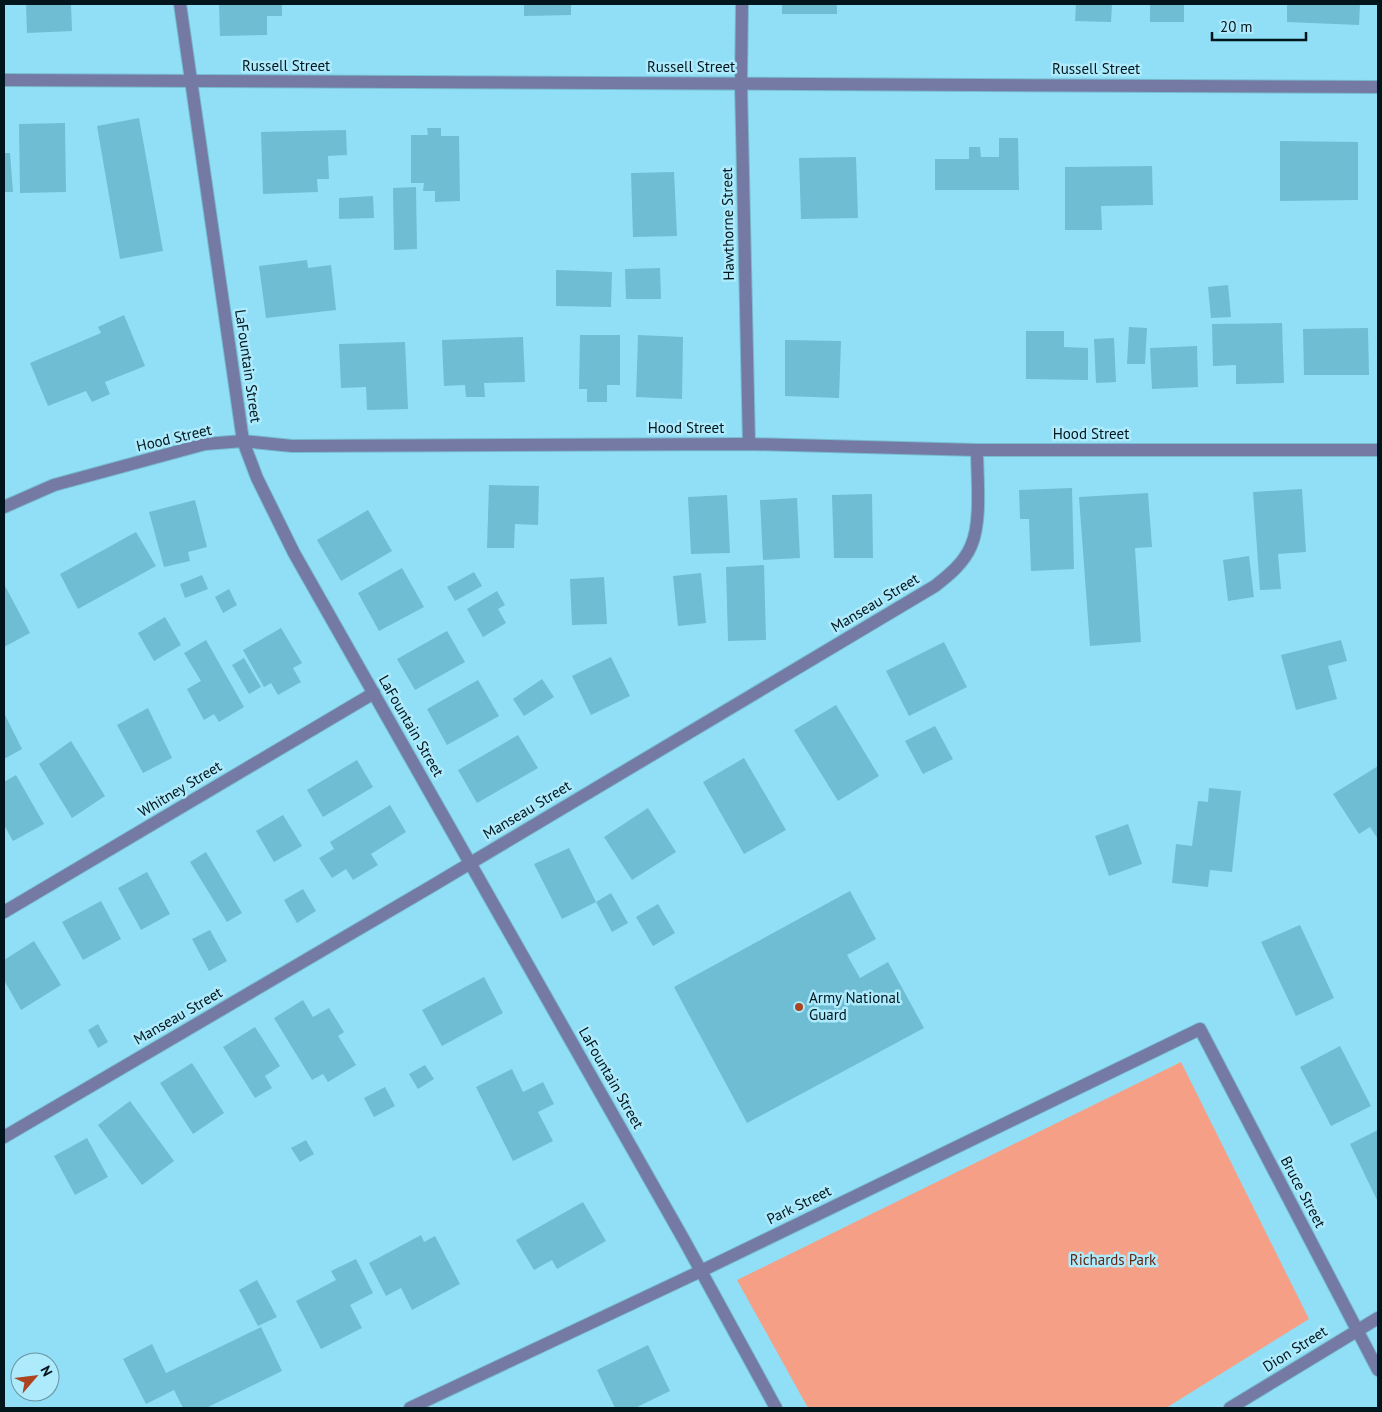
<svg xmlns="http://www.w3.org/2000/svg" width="1382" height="1412" font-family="'PT Sans',sans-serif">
	<rect width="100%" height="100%" fill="#91dff6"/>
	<path fill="#f5a086" d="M1181,1062l128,257 -143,89h-358l-71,-128z"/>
	<g fill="#6fbdd3">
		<path d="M26,4h45l1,27 -45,2z"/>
		<path d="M219,4h63v12h-15v19l-47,1z"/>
		<path d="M524,4h47v11l-47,1z"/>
		<rect x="782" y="4" width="55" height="10"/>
		<path d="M1076,4h36l-1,18 -36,-1z"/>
		<rect x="1150" y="4" width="34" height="18"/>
		<path d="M1287,4h73l-1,21 -72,-3z"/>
		<path d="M139,118l24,133 -43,8 -23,-133z"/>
		<path d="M65,123l1,69 -46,1 -1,-69z"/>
		<path d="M427,128h14v8h18l1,65 -25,1v-11h-12l1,-8h-13v-48h17z"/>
		<path d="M346,130l1,25 -19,1 1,23h-12l1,13 -55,2 -2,-62z"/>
		<path d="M999,138h19l1,52h-84v-31h34v-12h11l1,10h18z"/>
		<path d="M1280,141l78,1v58l-78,1z"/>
		<path d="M4,153h6l3,39h-9z"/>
		<path d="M856,157l2,61 -57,1 -2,-61z"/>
		<path d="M1152,166l1,39 -52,1 1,24h-37v-63z"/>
		<path d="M674,172l3,64 -44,1 -2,-64z"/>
		<path d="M416,187l1,62 -23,1 -1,-62z"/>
		<path d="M373,196l1,22 -35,1v-21z"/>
		<path d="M307,260l1,8 23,-3 5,45 -70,8 -7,-52z"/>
		<path d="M660,268l1,31h-35l-1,-30z"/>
		<path d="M556,270l56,2 -1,35 -55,-1z"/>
		<path d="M1228,285l3,32 -20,1 -3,-31z"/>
		<path d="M124,315l21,51 -40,16 5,12 -18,8 -6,-11 -38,15 -18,-43 71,-30 -3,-6z"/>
		<path d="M1282,323l2,60 -48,1v-19l-23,1 -1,-42z"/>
		<path d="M1129,327l18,1 -2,36h-18z"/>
		<path d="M1368,328l1,47h-65l-1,-46z"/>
		<path d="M1026,331h38v16l24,1v32l-62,-1z"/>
		<path d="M580,335h40v50h-13v17h-20v-13h-8z"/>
		<path d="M638,335l45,2 -1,62 -46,-2z"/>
		<path d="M523,337l2,45 -41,1 1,14h-19l-1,-12 -21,1 -2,-46z"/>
		<path d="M1114,338l2,44 -20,1 -2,-44z"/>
		<path d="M785,340l56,1 -2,57 -54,-2z"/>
		<path d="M405,342l3,67 -41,1 -1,-23 -25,1 -2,-44z"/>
		<path d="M1197,346l1,41 -46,2 -2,-41z"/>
		<path d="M489,485l50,1 -1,39 -23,-1 -1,24h-27z"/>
		<path d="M1072,488l2,81 -43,2 -2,-52h-9l-1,-29z"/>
		<path d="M1302,489l4,63 -28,2 3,35 -21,1 -7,-98z"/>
		<path d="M1148,493l4,54 -17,1 6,94 -51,4 -11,-149z"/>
		<path d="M872,494l1,64h-39l-2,-63z"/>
		<path d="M727,495l3,58 -39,1 -3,-57z"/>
		<path d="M797,498l3,60 -37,2 -3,-60z"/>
		<path d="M195,500l12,47 -19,5 2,9 -26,6 -15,-55z"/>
		<path d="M368,510l24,41 -51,30 -24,-41z"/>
		<path d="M136,532l20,34 -78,43 -18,-35z"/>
		<path d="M1249,556l5,41 -26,4 -5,-41z"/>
		<path d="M764,565l2,75 -38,1 -2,-74z"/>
		<path d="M402,568l22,39 -45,24 -21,-38z"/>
		<path d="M474,572l8,14 -27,15 -8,-14z"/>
		<path d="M701,573l5,50 -28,3 -5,-50z"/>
		<path d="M202,575l6,14 -23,9 -5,-14z"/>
		<path d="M604,577l3,47 -35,1 -2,-46z"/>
		<path d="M4,584l26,49 -26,14z"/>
		<path d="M229,589l8,16 -14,8 -8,-16z"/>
		<path d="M497,591l8,14 -7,4 8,14 -23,14 -16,-28z"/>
		<path d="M165,617l16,28 -27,16 -16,-28z"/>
		<path d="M281,628l21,35 -9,5 8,14 -23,13 -7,-12 -7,4 -21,-37z"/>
		<path d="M447,631l18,31 -50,28 -18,-31z"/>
		<path d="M206,640l38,67 -25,15 -5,-8 -10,6 -17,-31 14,-8 -17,-28z"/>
		<path d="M1341,640l6,21 -19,5 9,33 -41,11 -15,-55z"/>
		<path d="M944,642l23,45 -58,29 -23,-45z"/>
		<path d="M611,657l19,39 -39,19 -19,-39z"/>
		<path d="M244,658l17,29 -12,7 -17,-29z"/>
		<path d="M542,679l12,18 -30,19 -11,-17z"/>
		<path d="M478,680l21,36 -52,29 -20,-36z"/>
		<path d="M836,705l43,71 -41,25 -44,-71z"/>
		<path d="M148,708l24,50 -29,15 -26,-48z"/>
		<path d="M4,713l18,36 -18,10z"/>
		<path d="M935,726l18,33 -30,15 -18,-33z"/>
		<path d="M518,735l20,33 -61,35 -19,-33z"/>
		<path d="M71,741l34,55 -33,22 -33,-54z"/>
		<path d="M744,758l42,72 -42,24 -41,-72z"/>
		<path d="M357,760l16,27 -50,30 -16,-27z"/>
		<path d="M1378,766v73l-8,-12 -11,7 -26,-40z"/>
		<path d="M16,775l28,49 -31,17 -9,-16v-43z"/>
		<path d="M1209,788l32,3 -9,81 -22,-2 -2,17 -36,-4 4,-39 16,2 6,-45 10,1z"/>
		<path d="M390,805l16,27 -35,22 7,11 -25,15 -7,-11 -14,9 -13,-20 15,-9 -4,-7z"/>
		<path d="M648,808l28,44 -44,28 -28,-43z"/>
		<path d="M283,815l19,31 -28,16 -18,-31z"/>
		<path d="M1128,824l14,40 -33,12 -14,-40z"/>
		<path d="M569,848l27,54 -34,17 -28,-55z"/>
		<path d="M206,852l36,61 -15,9 -37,-60z"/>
		<path d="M147,872l23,42 -29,16 -23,-42z"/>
		<path d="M303,889l13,22 -19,12 -13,-23z"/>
		<path d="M850,891l26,48 -29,16 13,23 28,-16 36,66 -177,95 -73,-136z"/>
		<path d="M611,893l17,30 -16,9 -16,-30z"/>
		<path d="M101,901l20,38 -38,21 -21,-38z"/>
		<path d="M658,904l17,29 -22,13 -17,-29z"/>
		<path d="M1300,925l34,73 -38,18 -35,-74z"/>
		<path d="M210,930l17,31 -18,10 -17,-32z"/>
		<path d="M34,941l27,44 -40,25 -17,-30v-20z"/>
		<path d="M484,977l19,36 -61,33 -20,-36z"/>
		<path d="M303,1000l10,17 16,-9 15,24 -6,4 18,29 -28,17 -5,-8 -11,6 -38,-62z"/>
		<path d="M98,1024l10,18 -10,6 -10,-18z"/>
		<path d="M255,1027l25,39 -15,10 7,12 -17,10 -32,-51z"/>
		<path d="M1340,1046l31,60 -40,20 -31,-59z"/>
		<path d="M192,1063l32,50 -31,21 -33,-51z"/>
		<path d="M425,1065l9,14 -16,10 -9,-15z"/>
		<path d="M512,1069l11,23 20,-10 11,22 -16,8 15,29 -40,20 -37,-74z"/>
		<path d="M385,1087l10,19 -21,11 -10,-19z"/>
		<path d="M130,1101l44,60 -32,24 -44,-60z"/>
		<path d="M1378,1130v72l-28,-58z"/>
		<path d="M87,1138l21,39 -33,18 -21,-39z"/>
		<path d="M306,1140l8,14 -14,8 -9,-14z"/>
		<path d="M583,1202l23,39 -49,28 -5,-9 -18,10 -18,-30z"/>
		<path d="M421,1235l3,7 11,-6 25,48 -48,26 -11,-22 -15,8 -17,-33z"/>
		<path d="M356,1259l17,34 -23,12 12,23 -41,21 -25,-48 40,-21 -5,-9z"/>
		<path d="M257,1280l20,37 -19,9 -19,-36z"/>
		<path d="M261,1327l21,44 -76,37h-23l-9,-18 -28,14 -23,-45 29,-15 14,29z"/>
		<path d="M648,1345l22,46 -35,17h-20l-18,-38z"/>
	</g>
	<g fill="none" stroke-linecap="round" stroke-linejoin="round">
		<g stroke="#77bbcf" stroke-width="14">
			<g id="minor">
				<path d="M180,4l63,437 14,37 37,75 390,687 92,168"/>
				<path d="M742,4l-1,80 8,360"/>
				<path d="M4,80l1374,7"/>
				<path d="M4,507l50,-22 151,-41 38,-3 49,5 457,-2 228,6h401"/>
				<path d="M4,912l370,-219"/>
				<path d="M4,1137l428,-251 503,-300c14,-11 29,-23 36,-40 11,-24 6,-69 6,-96"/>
				<path d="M410,1408l291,-137 499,-242 178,341"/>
				<path d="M1230,1408l148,-90"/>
			</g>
		</g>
		<use href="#minor" stroke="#747aa3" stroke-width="12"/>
	</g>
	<circle fill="#ac4422" stroke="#adeafc" stroke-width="2" cx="799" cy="1007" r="5"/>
	<g text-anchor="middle" stroke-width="5" stroke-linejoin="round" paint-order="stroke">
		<g font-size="15" fill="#00151c" stroke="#adeafc">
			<text x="286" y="71">Russell Street</text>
			<text x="691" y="72">Russell Street</text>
			<text x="1096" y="74">Russell Street</text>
			<text transform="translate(728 224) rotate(-91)" y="5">Hawthorne Street</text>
			<text transform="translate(248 366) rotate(82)" y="5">LaFountain Street</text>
			<text x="686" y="433">Hood Street</text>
			<text x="1091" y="439">Hood Street</text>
			<text transform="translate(174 438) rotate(-13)" y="5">Hood Street</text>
			<text transform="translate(875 603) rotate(-31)" y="5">Manseau Street</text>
			<text transform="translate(411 726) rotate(60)" y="5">LaFountain Street</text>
			<text transform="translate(180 789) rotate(-31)" y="5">Whitney Street</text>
			<text transform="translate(527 810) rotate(-31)" y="5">Manseau Street</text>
			<text transform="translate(178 1016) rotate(-30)" y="5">Manseau Street</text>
			<text transform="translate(611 1078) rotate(60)" y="5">LaFountain Street</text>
			<text transform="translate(1303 1192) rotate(62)" y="5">Bruce Street</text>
			<text transform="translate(799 1205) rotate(-26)" y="5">Park Street</text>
			<text transform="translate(1295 1349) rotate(-32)" y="5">Dion Street</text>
		</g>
		<g font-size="15" fill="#00151c" stroke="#adeafc" text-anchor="start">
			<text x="809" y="1003">Army National<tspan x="809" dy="17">Guard</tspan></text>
		</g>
		<g font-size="15" fill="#67230c" stroke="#adeafc">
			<text x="1113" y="1265">Richards Park</text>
		</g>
	</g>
	<rect width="1382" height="1412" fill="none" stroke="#00151c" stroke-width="10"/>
	<g transform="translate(35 1377) rotate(62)"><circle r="24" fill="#adeafc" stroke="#6895a2"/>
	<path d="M0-4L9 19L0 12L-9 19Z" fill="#ac4422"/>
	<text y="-8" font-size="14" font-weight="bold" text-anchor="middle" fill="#00151c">N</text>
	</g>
	<path d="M1212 32v8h94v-8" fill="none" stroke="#00151c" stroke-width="2.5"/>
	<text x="1220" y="32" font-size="15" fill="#00151c" stroke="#adeafc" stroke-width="4" paint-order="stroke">20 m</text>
</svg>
